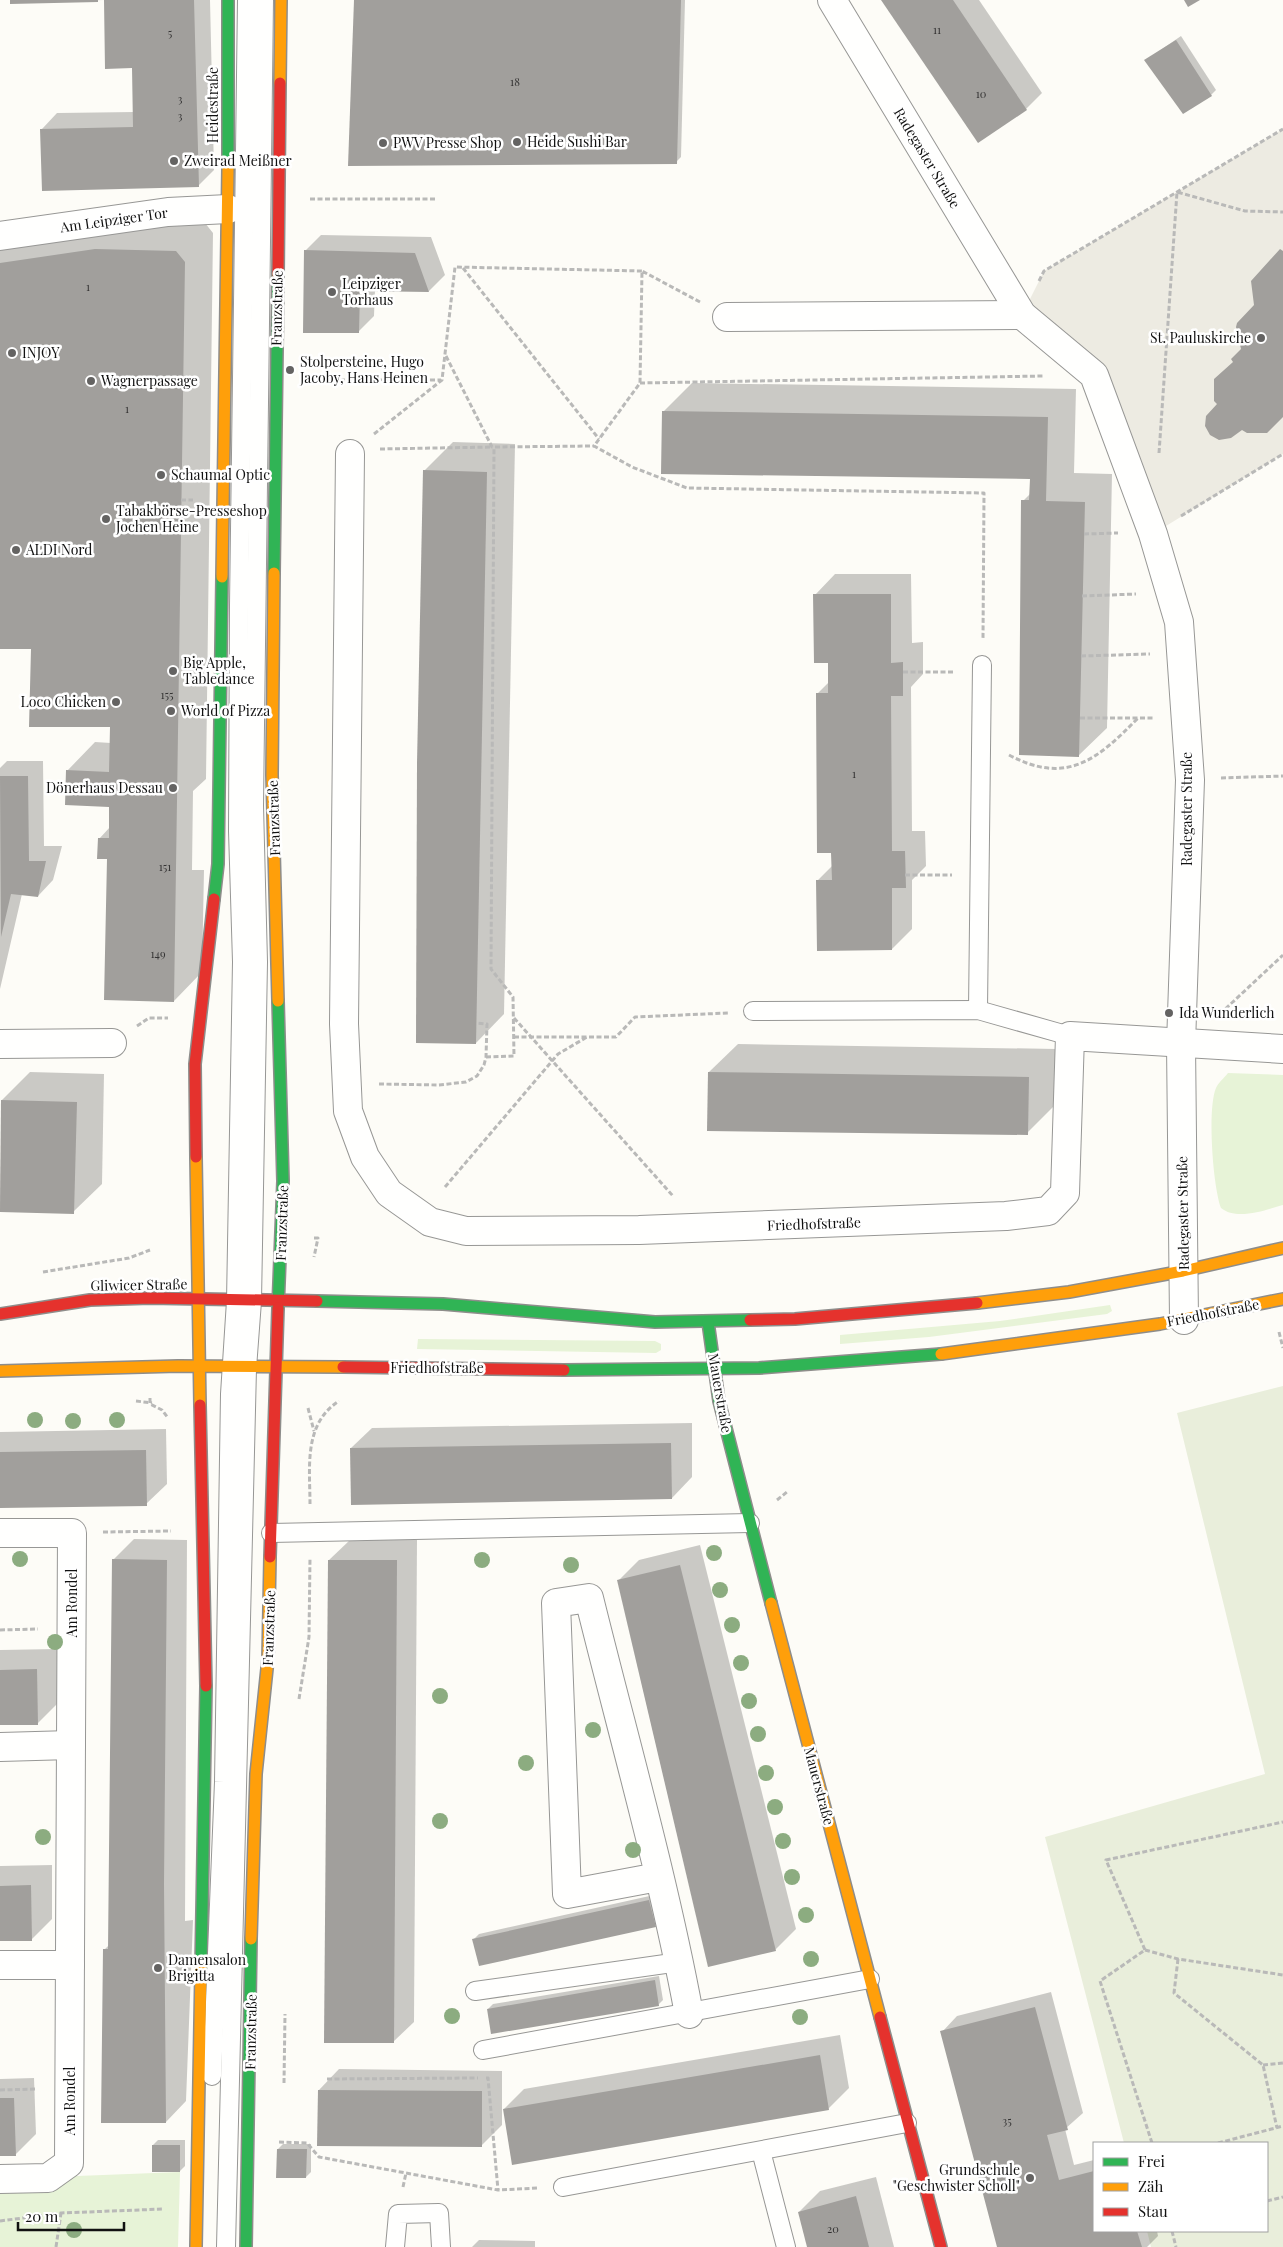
<svg xmlns="http://www.w3.org/2000/svg" width="1283" height="2247" font-family="'Playfair Display',serif">
	<rect width="100%" height="100%" fill="#fdfcf7"/>
	<g fill="#e7f3d7">
		<path d="M1228,1073l55,2v130c-18,5 -46,16 -62,3 -8,-21 -14,-99 -5,-120 2,-5 8,-10 12,-15z"/>
		<path d="M1110,1305l2,6 -5,3 -178,23 -89,7v-9l160,-14z"/>
		<path d="M418,1339l237,2 6,3v6l-5,3 -239,-4z"/>
		<path d="M180,2172l-2,75h-178v-68z"/>
	</g>
	<path fill="#e9eedb" d="M1283,1386v861h-132l-4,-16h120v-88h-143l-79,-306 220,-63 -88,-361z"/>
	<path fill="#edebe2" d="M1283,129v325l-130,80 -59,-159 -72,-60 22,-44z"/>
	<g fill="#0003">
		<path d="M11,0h199l4,170 -16,16 -156,-57 15,-16 77,-1 -1,-45 -28,-67 -93,2z"/>
		<path d="M356,0h329l-4,157 -5,5z"/>
		<path d="M882,0h97l63,93 -16,16 -48,32z"/>
		<path d="M1181,36l35,54 -5,5 -65,-35z"/>
		<path d="M205,223l8,10 -7,546 -13,12 -1,79h12l-2,102 -28,29 -75,-162 11,-12v-20l-43,-36 28,-29 16,1v-17l-77,-79h-34v-410z"/>
		<path d="M321,235l110,2 14,38 -16,16 -54,-1 -1,26 -16,16 -53,-81z"/>
		<path d="M692,383l384,6 -2,84 38,1 -5,254 -29,28 -55,-255 8,-8v-15l-368,-66z"/>
		<path d="M453,442l62,2 -11,570 -28,29 -51,-573z"/>
		<path d="M835,574h76l1,69 11,-1v32l-12,13 1,144h13l1,35 -14,14v49l-20,20 -74,-69 15,-15 -16,-171 13,-13 -1,-20 -14,-66z"/>
		<path d="M7,761h36l1,85h18l-9,34 -15,16 -16,-2 -22,95v-221z"/>
		<path d="M738,1044l319,5 -2,56 -28,28 -318,-61z"/>
		<path d="M30,1072l74,2 -2,110 -29,28 -73,-1 2,-111z"/>
		<path d="M692,1423v54l-20,21 -321,-50 21,-20z"/>
		<path d="M166,1429l1,55 -21,20 -146,3v-75z"/>
		<path d="M134,1539l53,1 -2,381 8,-1 -7,181 -20,21 -62,-172 5,-5 4,-385z"/>
		<path d="M350,1540h67l-3,482 -21,20 -64,-482z"/>
		<path d="M700,1545l96,384 -21,21 -156,-370 20,-20z"/>
		<path d="M57,1649l1,54 -21,21 -37,1v-75z"/>
		<path d="M52,1865v54l-20,20 -32,1v-74z"/>
		<path d="M654,1895l6,26 -5,5 -181,13 5,-5z"/>
		<path d="M659,1976l4,24 -5,5 -170,4 5,-5z"/>
		<path d="M1051,1992l32,121 -18,16 9,36 20,-5v71h63l1,5 -11,11h-148l-57,-215 15,-16z"/>
		<path d="M840,2035l9,53 -21,21h-324l20,-20z"/>
		<path d="M339,2069l163,2v54l-21,21 -162,-56z"/>
		<path d="M34,2078l2,56 -20,20 -16,1v-76z"/>
		<path d="M158,2140h27v26l-5,5 -27,-26z"/>
		<path d="M283,2144h28v28l-5,5 -28,-28z"/>
		<path d="M876,2177l18,70h-86l-9,-35 21,-21z"/>
		<path d="M479,2240l56,1v6h-63z"/>
	</g>
	<g fill="#a19f9c">
		<path d="M10,0h88v2l-88,2z"/>
		<path d="M104,0h90l5,187 -157,4 -2,-62 93,-2 -1,-59 -27,1z"/>
		<path d="M354,0h327l-4,164 -329,2z"/>
		<path d="M881,0h72l74,110 -49,33z"/>
		<path d="M1184,0h16l-12,7z"/>
		<path d="M1176,40l36,56 -29,18 -39,-54z"/>
		<path d="M95,249l81,2 9,11 -11,740 -70,-2 3,-141h-10l1,-21h11v-31l-44,-2 1,-35 43,2 1,-45h-81l2,-78h-31v-386z"/>
		<path d="M1280,249l3,2v166l-16,16h-20l-5,-3 -11,8 -12,2 -9,-5 -5,-9 1,-10 11,-12 -3,-3v-22l19,-17 -2,-3 10,-10 -5,-22 1,-4 17,-18 -3,-24z"/>
		<path d="M304,250l111,3 14,39 -69,-1 -1,42h-56z"/>
		<path d="M662,411l386,6 -2,84 39,1 -6,255 -60,-2 2,-255h8l1,-21 -369,-5z"/>
		<path d="M423,470l64,2 -11,572 -60,-1 1,-279z"/>
		<path d="M813,594h78v69l12,-1v34h-12l1,155h13l1,37h-14v62l-75,1 -1,-71h16l-1,-27h-14l-1,-160h12v-30h-14z"/>
		<path d="M0,776h28l1,85h17l-8,36 -27,-3 -10,43z"/>
		<path d="M708,1072l321,5 -1,58 -321,-4z"/>
		<path d="M1,1100l76,2 -3,112 -74,-2z"/>
		<path d="M671,1443l1,56 -321,6 -1,-57z"/>
		<path d="M146,1450l1,56 -147,2v-56z"/>
		<path d="M112,1559l55,1 -3,324 2,239h-65l2,-174h5z"/>
		<path d="M328,1560h69l-3,483h-70z"/>
		<path d="M680,1565l96,386 -68,16 -91,-387z"/>
		<path d="M37,1669l1,56h-38v-55z"/>
		<path d="M31,1885l1,56h-32v-55z"/>
		<path d="M649,1900l7,27 -177,39 -7,-27z"/>
		<path d="M655,1980l4,26 -168,28 -4,-25z"/>
		<path d="M1035,2007l33,123 -21,5 12,45 35,-9v60h43l5,16h-145l-57,-216z"/>
		<path d="M820,2055l9,55 -317,55 -9,-56z"/>
		<path d="M318,2090l164,1v56l-165,-1z"/>
		<path d="M0,2098h14l2,58h-16z"/>
		<rect x="152" y="2145" width="28" height="27"/>
		<path d="M277,2149h30l-1,29h-30z"/>
		<path d="M856,2196l13,51h-62l-9,-35z"/>
	</g>
	<g fill="none" stroke-linecap="round" stroke-linejoin="round">
		<g stroke="#979795" stroke-width="20">
			<g id="lane">
				<path d="M978,1010l4,-345"/>
				<path d="M753,1011l225,-1 92,26"/>
				<path d="M271,1533l479,-10"/>
				<path d="M475,1991l204,-29"/>
				<path d="M483,2050l387,-71"/>
				<path d="M212,2076l12,-294 6,-388 6,-93 6,-339 -4,-131 1,-226 8,-605"/>
				<path d="M761,2151l25,96"/>
				<path d="M563,2187l344,-64"/>
				<path d="M226,2247l21,-879 5,-67 6,-339 -4,-156 10,-806"/>
				<path d="M395,2247l3,-33 41,-1 2,34"/>
			</g>
		</g>
		<g stroke="#979795" stroke-width="30">
			<g id="street">
				<path d="M832,0l190,315 72,60 59,159 26,88 11,158 -9,264 3,276"/>
				<path d="M0,236l168,-24 60,-3"/>
				<path d="M727,317l295,-2"/>
				<path d="M350,454l-6,570 4,87 17,46 24,36 41,29 36,9 173,-1 367,-14 42,-5 17,-18 5,-157 213,13"/>
				<path d="M0,1044l112,-1"/>
				<path d="M0,1533h72l-3,630 -21,15 -48,1"/>
				<path d="M0,1747l71,-2"/>
				<path d="M658,1877l-91,17 -11,-291 33,-5c34,138 74,276 100,416"/>
				<path d="M0,1965h70"/>
			</g>
		</g>
		<g stroke="#8e8d8b" stroke-width="14">
			<g id="fast">
				<path d="M228,0v168"/>
				<path d="M274,573l4,-298"/>
				<path d="M214,899l4,-35 4,-287"/>
				<path d="M317,1301l126,3 212,18 95,-2"/>
				<path d="M278,1308l5,-127 -5,-180"/>
				<path d="M708,1322l11,79 52,202"/>
				<path d="M564,1370l195,-2 182,-14"/>
				<path d="M201,1968l5,-282"/>
				<path d="M246,2247l5,-308"/>
			</g>
		</g>
		<g stroke="#8e8d8b" stroke-width="14">
			<g id="slow">
				<path d="M280,83l1,-83"/>
				<path d="M274,573l-2,202 6,226"/>
				<path d="M222,577l6,-409"/>
				<path d="M196,1157l4,248"/>
				<path d="M977,1303l92,-11 114,-21 100,-23"/>
				<path d="M941,1354l219,-30 123,-25"/>
				<path d="M0,1371l178,-5 165,1"/>
				<path d="M771,1603l109,414"/>
				<path d="M251,1939l5,-165 12,-115 2,-102"/>
				<path d="M196,2247l5,-279"/>
			</g>
		</g>
		<g stroke="#8e8d8b" stroke-width="14">
			<g id="jam">
				<path d="M278,275l2,-192"/>
				<path d="M196,1157l-1,-93 19,-165"/>
				<path d="M0,1314l90,-14 60,-2 167,3"/>
				<path d="M750,1320l45,-1 182,-16"/>
				<path d="M343,1367l221,3"/>
				<path d="M200,1405l6,281"/>
				<path d="M270,1557l8,-249"/>
				<path d="M880,2017l61,230"/>
			</g>
		</g>
		<g stroke="#b9b9b8" stroke-width="3" stroke-dasharray="5 2.5" stroke-linecap="butt">
			<path d="M310,199h127"/>
			<path d="M463,268l136,171"/>
			<path d="M1039,281l5,-10 239,-142"/>
			<path d="M700,302l-58,-31 -2,112 -46,63 38,21 55,21 297,5 -1,146"/>
			<path d="M446,356l46,91 102,-1"/>
			<path d="M310,380h131"/>
			<path d="M640,383l403,-7"/>
			<path d="M374,434l68,-54 13,-113 187,4"/>
			<path d="M380,449l112,-2"/>
			<path d="M1159,453l18,-261 68,19 38,1"/>
			<path d="M181,500h12"/>
			<path d="M1181,516l102,-62"/>
			<path d="M1084,534l34,-1"/>
			<path d="M1082,596l54,-2"/>
			<path d="M1081,656l69,-2"/>
			<path d="M903,672h52"/>
			<path d="M1080,718h74"/>
			<path d="M1009,755c58,31 89,4 129,-37"/>
			<path d="M1221,778l62,-2"/>
			<path d="M905,875h47"/>
			<path d="M1220,1014l63,-59"/>
			<path d="M514,1018l159,178"/>
			<path d="M137,1026l12,-8h19"/>
			<path d="M514,1037h102l19,-20 93,-4"/>
			<path d="M486,1057l28,-1 -1,-59 -22,-28 3,-522"/>
			<path d="M379,1084l60,1 27,-3 11,-6 7,-11 2,-8 1,-33 -10,-1"/>
			<path d="M445,1187l113,-133 29,-17"/>
			<path d="M314,1238h4l-4,19"/>
			<path d="M43,1272l86,-14 21,-8"/>
			<path d="M1279,1332l4,16"/>
			<path d="M150,1398v6l12,6 6,8"/>
			<path d="M136,1401l16,2"/>
			<path d="M308,1408l6,23"/>
			<path d="M777,1500l10,-8"/>
			<path d="M310,1504c0,-36 -7,-80 29,-103"/>
			<path d="M103,1532l68,-1"/>
			<path d="M0,1630l38,-1"/>
			<path d="M299,1699l10,-62 1,-79"/>
			<path d="M1145,1950l33,9 105,16"/>
			<path d="M1178,1959l-4,34 89,72 14,63"/>
			<path d="M1263,2065l20,-2"/>
			<path d="M486,2078h2l10,112"/>
			<path d="M327,2079l151,-1"/>
			<path d="M284,2083l1,-69"/>
			<path d="M0,2090l37,-1"/>
			<path d="M279,2142l28,1 12,14 179,33 39,-2"/>
			<path d="M1152,2143l-52,-162 45,-31 -39,-90 177,-38"/>
			<path d="M1218,2143l65,-17"/>
			<path d="M403,2187l3,-14"/>
			<path d="M1267,2201l16,-4"/>
			<path d="M0,2221l61,-8 103,-4"/>
			<path d="M1172,2231l4,16"/>
			<path d="M56,2247l5,-34"/>
		</g>
		<use href="#lane" stroke="#fffffe" stroke-width="18"/>
		<use href="#street" stroke="#fffffe" stroke-width="28"/>
		<use href="#fast" stroke="#30b455" stroke-width="11"/>
		<use href="#slow" stroke="#ff9f0a" stroke-width="11"/>
		<use href="#jam" stroke="#e5322d" stroke-width="11"/>
	</g>
	<g fill="#8cac80">
		<circle cx="35" cy="1420" r="8"/>
		<circle cx="117" cy="1420" r="8"/>
		<circle cx="73" cy="1421" r="8"/>
		<circle cx="714" cy="1553" r="8"/>
		<circle cx="20" cy="1559" r="8"/>
		<circle cx="482" cy="1560" r="8"/>
		<circle cx="571" cy="1565" r="8"/>
		<circle cx="720" cy="1590" r="8"/>
		<circle cx="732" cy="1625" r="8"/>
		<circle cx="55" cy="1642" r="8"/>
		<circle cx="741" cy="1663" r="8"/>
		<circle cx="440" cy="1696" r="8"/>
		<circle cx="749" cy="1701" r="8"/>
		<circle cx="593" cy="1730" r="8"/>
		<circle cx="758" cy="1734" r="8"/>
		<circle cx="526" cy="1763" r="8"/>
		<circle cx="766" cy="1773" r="8"/>
		<circle cx="775" cy="1807" r="8"/>
		<circle cx="440" cy="1821" r="8"/>
		<circle cx="43" cy="1837" r="8"/>
		<circle cx="783" cy="1841" r="8"/>
		<circle cx="633" cy="1850" r="8"/>
		<circle cx="792" cy="1877" r="8"/>
		<circle cx="806" cy="1915" r="8"/>
		<circle cx="811" cy="1959" r="8"/>
		<circle cx="452" cy="2016" r="8"/>
		<circle cx="800" cy="2017" r="8"/>
		<circle cx="74" cy="2230" r="8"/>
	</g>
	<g fill="#646362" stroke="#fff" stroke-width="2">
		<circle cx="517" cy="142" r="5"/>
		<circle cx="383" cy="143" r="5"/>
		<circle cx="174" cy="161" r="5"/>
		<circle cx="332" cy="292" r="5"/>
		<circle cx="1261" cy="338" r="5"/>
		<circle cx="12" cy="353" r="5"/>
		<circle cx="290" cy="370" r="5"/>
		<circle cx="91" cy="381" r="5"/>
		<circle cx="161" cy="475" r="5"/>
		<circle cx="106" cy="519" r="5"/>
		<circle cx="16" cy="550" r="5"/>
		<circle cx="173" cy="671" r="5"/>
		<circle cx="116" cy="702" r="5"/>
		<circle cx="171" cy="711" r="5"/>
		<circle cx="173" cy="788" r="5"/>
		<circle cx="1169" cy="1013" r="5"/>
		<circle cx="158" cy="1968" r="5"/>
		<circle cx="1030" cy="2178" r="5"/>
	</g>
	<g text-anchor="middle" stroke-width="5" stroke-linejoin="round" paint-order="stroke">
		<g font-size="11" fill="#353434">
			<text x="937" y="34">11</text>
			<text x="170" y="37">5</text>
			<text x="515" y="86">18</text>
			<text x="981" y="98">10</text>
			<text x="180" y="103">3</text>
			<text x="180" y="120">3</text>
			<text x="88" y="291">1</text>
			<text x="127" y="413">1</text>
			<text x="167" y="699">155</text>
			<text x="854" y="778">1</text>
			<text x="165" y="871">151</text>
			<text x="158" y="958">149</text>
			<text x="1007" y="2125">35</text>
			<text x="833" y="2233">20</text>
		</g>
		<g font-size="14" fill="#111" stroke="#fff">
			<text transform="translate(213 105) rotate(-90)" y="5">Heidestraße</text>
			<text transform="translate(927 158) rotate(59)" y="5">Radegaster Straße</text>
			<text transform="translate(114 220) rotate(-8)" y="5">Am Leipziger Tor</text>
			<text transform="translate(277 308) rotate(-89)" y="5">Franzstraße</text>
			<text transform="translate(1187 809) rotate(-90)" y="5">Radegaster Straße</text>
			<text transform="translate(274 818) rotate(-92)" y="5">Franzstraße</text>
			<text transform="translate(1183 1213) rotate(-91)" y="5">Radegaster Straße</text>
			<text transform="translate(282 1223) rotate(-88)" y="5">Franzstraße</text>
			<text transform="translate(814 1224) rotate(-2)" y="5">Friedhofstraße</text>
			<text transform="translate(139 1285) rotate(-1)" y="5">Gliwicer Straße</text>
			<text transform="translate(1213 1313) rotate(-11)" y="5">Friedhofstraße</text>
			<text x="437" y="1373">Friedhofstraße</text>
			<text transform="translate(720 1393) rotate(80)" y="5">Mauerstraße</text>
			<text transform="translate(72 1603) rotate(-90)" y="5">Am Rondel</text>
			<text transform="translate(269 1628) rotate(-88)" y="5">Franzstraße</text>
			<text transform="translate(819 1786) rotate(75)" y="5">Mauerstraße</text>
			<text transform="translate(251 2032) rotate(-89)" y="5">Franzstraße</text>
			<text transform="translate(70 2101) rotate(-90)" y="5">Am Rondel</text>
		</g>
		<g font-size="14" fill="#111" stroke="#fff" text-anchor="start">
			<text x="527" y="147">Heide Sushi Bar</text>
			<text x="393" y="148">PWV Presse Shop</text>
			<text x="184" y="166">Zweirad Meißner</text>
			<text x="342" y="289">Leipziger<tspan x="342" dy="16">Torhaus</tspan></text>
			<text x="1251" y="343" text-anchor="end">St. Pauluskirche</text>
			<text x="22" y="358">INJOY</text>
			<text x="300" y="367">Stolpersteine, Hugo<tspan x="300" dy="16">Jacoby, Hans Heinen</tspan></text>
			<text x="101" y="386">Wagnerpassage</text>
			<text x="171" y="480">Schaumal Optic</text>
			<text x="116" y="516">Tabakbörse-Presseshop<tspan x="116" dy="16">Jochen Heine</tspan></text>
			<text x="26" y="555">ALDI Nord</text>
			<text x="183" y="668">Big Apple,<tspan x="183" dy="16">Tabledance</tspan></text>
			<text x="106" y="707" text-anchor="end">Loco Chicken</text>
			<text x="181" y="716">World of Pizza</text>
			<text x="163" y="793" text-anchor="end">Dönerhaus Dessau</text>
			<text x="1179" y="1018">Ida Wunderlich</text>
			<text x="168" y="1965">Damensalon<tspan x="168" dy="16">Brigitta</tspan></text>
			<text x="1020" y="2175" text-anchor="end">Grundschule<tspan x="1020" dy="16">"Geschwister Scholl"</tspan></text>
		</g>
	</g>
	<rect x="1093" y="2142" width="175" height="90" fill="#ffffff" stroke="#a0a0a0"/>
	<rect x="1103" y="2158" width="25" height="8" fill="#30b455" stroke="#a0a0a0"/>
	<text x="1138" y="2167" font-size="15" fill="#111111">Frei</text>
	<rect x="1103" y="2183" width="25" height="8" fill="#ff9f0a" stroke="#a0a0a0"/>
	<text x="1138" y="2192" font-size="15" fill="#111111">Zäh</text>
	<rect x="1103" y="2208" width="25" height="8" fill="#e5322d" stroke="#a0a0a0"/>
	<text x="1138" y="2217" font-size="15" fill="#111111">Stau</text>
	<path d="M18 2222v8h106v-8" fill="none" stroke="#111111" stroke-width="2.5"/>
	<text x="25" y="2222" font-size="15" fill="#111111" stroke="#ffffff" stroke-width="4" paint-order="stroke">20 m</text>
</svg>
